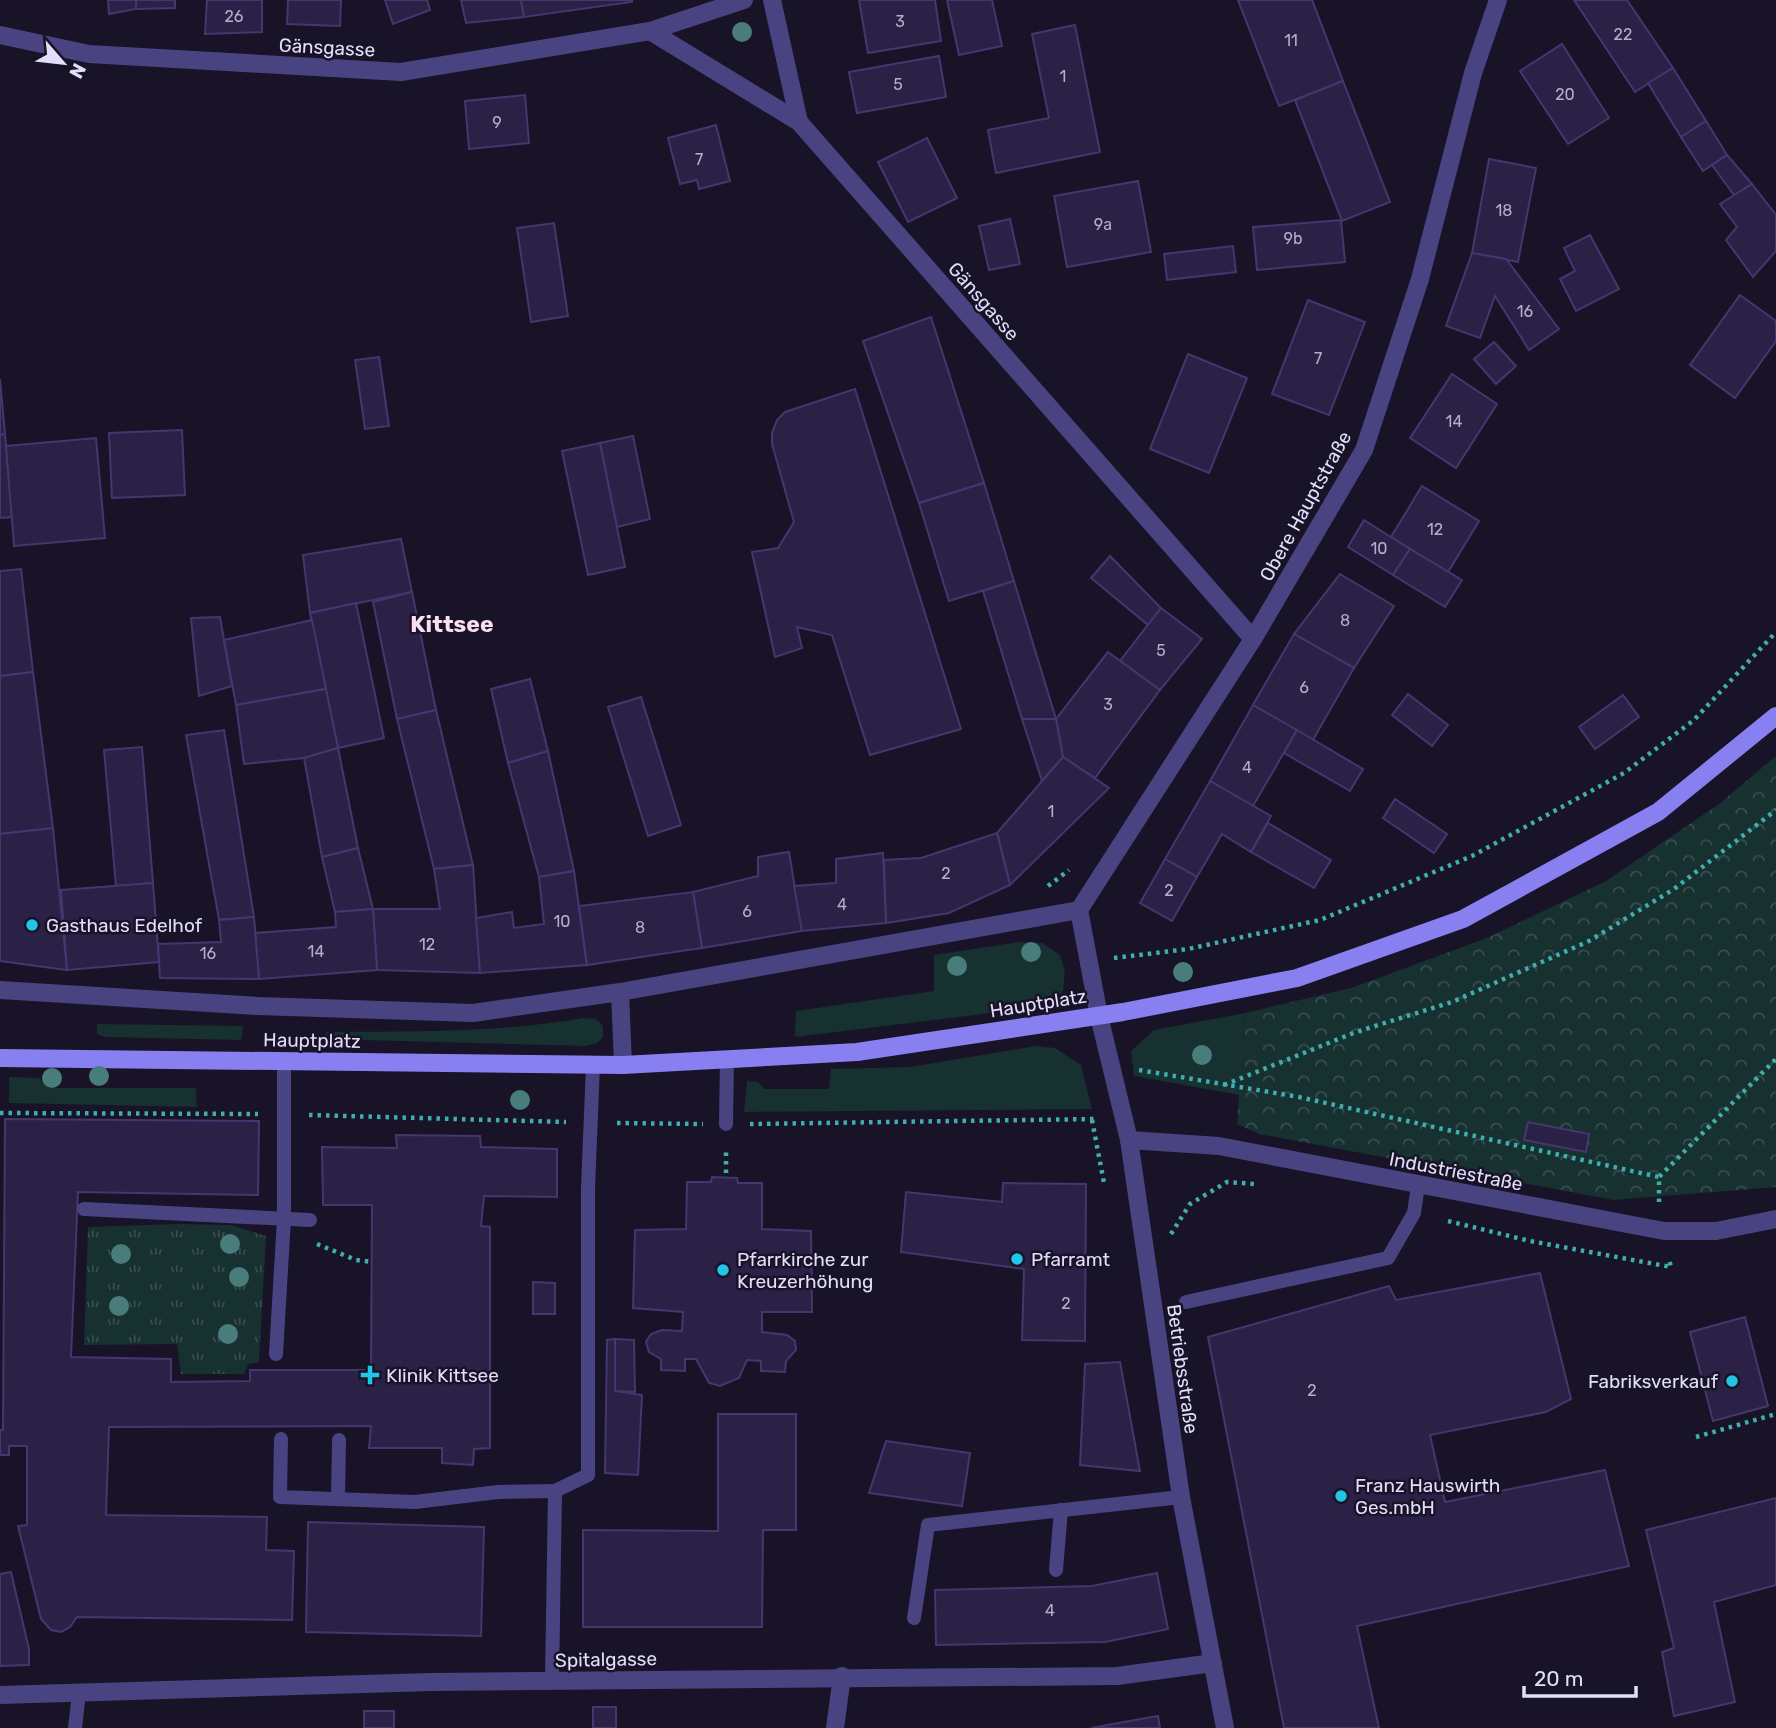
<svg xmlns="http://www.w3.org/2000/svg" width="1776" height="1728" font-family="Rubik,sans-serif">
	<defs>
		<pattern id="forest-crowns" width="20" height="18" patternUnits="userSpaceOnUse" patternTransform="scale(1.75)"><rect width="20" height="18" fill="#173030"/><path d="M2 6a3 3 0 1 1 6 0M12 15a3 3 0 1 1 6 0" fill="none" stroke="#384e4f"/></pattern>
		<pattern id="park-tufts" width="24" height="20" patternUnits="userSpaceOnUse" patternTransform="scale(1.75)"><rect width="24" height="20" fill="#173030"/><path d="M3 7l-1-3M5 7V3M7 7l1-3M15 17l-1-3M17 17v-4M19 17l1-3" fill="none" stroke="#384e4f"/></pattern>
	</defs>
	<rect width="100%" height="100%" fill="#181327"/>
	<g fill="#173030">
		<path d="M1019,942l23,1 18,12 5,17 -2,19 -14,15 -254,31 1,-26 138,-20v-36z"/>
		<path d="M1245,1013l-5,82 -106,-19 -3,-25 23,-21z"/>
		<path d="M583,1018l13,1 7,7v11l-6,6 -12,3 -260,-7 1,-7c85,-1 173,1 257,-14z"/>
		<path d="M97,1024l146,2 -2,14 -136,-3 -8,-3z"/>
		<path d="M1036,1046l19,2 26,17 11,44 -348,3 3,-31 11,1 6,7h65l2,-20 79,-2z"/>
		<path d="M9,1077l30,1 10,10h147l1,19 -188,-4z"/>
	</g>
	<path fill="url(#forest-crowns)" d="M1776,756v431l-162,13 -355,-66 -22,-10 8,-111 106,-25 136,-50 119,-57 113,-77z"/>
	<path fill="url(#park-tufts)" d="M178,1224l53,1 35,11 -7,126 -11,2 -4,10h-63l-4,-30 -93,1 4,-118z"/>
	<g fill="#2b2146" stroke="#45366f" stroke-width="2">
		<path d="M108,0h28v9l-27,5z"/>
		<path d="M136,0h39v8l-39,1z"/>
		<path d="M207,0h55v32l-57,2z"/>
		<path d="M288,0h53l-1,26 -53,-2z"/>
		<path d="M385,0h42l3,10 -37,14z"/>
		<path d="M461,0h60l3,17 -58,6z"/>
		<path d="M521,0h111v2l-108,15z"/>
		<path d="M859,0h76l6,41 -73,12z"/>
		<path d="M947,0h45l10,46 -43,9z"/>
		<path d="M1238,0h74l31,81 -64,25z"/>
		<path d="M1574,0h53l46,68 -38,24z"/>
		<path d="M1075,25l25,127 -104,21 -8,-43 61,-12 -17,-84z"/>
		<path d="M1562,44l47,74 -41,26 -48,-73z"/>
		<path d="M939,56l7,41 -89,16 -8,-41z"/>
		<path d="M1673,68l33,53 -25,16 -33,-54z"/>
		<path d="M1343,81l47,121 -48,19 -47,-121z"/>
		<path d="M525,95l4,48 -60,6 -4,-48z"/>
		<path d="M1706,121l21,34 -24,16 -22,-34z"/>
		<path d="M716,125l14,56 -31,8 -2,-9 -17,4 -12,-46z"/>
		<path d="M927,138l30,60 -49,24 -30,-60z"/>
		<path d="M1727,155l25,29 -18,11 -22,-30z"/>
		<path d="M1489,159l47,9 -18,94 -46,-9z"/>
		<path d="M1138,181l13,71 -84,15 -13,-71z"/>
		<path d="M1752,184l24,31v36l-23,26 -27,-37 11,-13 -17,-23z"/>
		<path d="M1010,219l10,45 -31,6 -10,-44z"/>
		<path d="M1341,220l4,42 -88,8 -4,-43z"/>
		<path d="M554,223l14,93 -37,6 -14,-94z"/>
		<path d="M1590,235l29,54 -43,22 -16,-32 15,-8 -11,-23z"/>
		<path d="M1233,246l3,26 -69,8 -3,-26z"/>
		<path d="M1472,253l34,6 53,70 -30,21 -34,-54 -15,42 -34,-12z"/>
		<path d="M1740,295l36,26v20l-41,57 -45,-33z"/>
		<path d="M1308,300l57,22 -36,93 -57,-21z"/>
		<path d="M931,317l53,166 -65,20 -56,-162z"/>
		<path d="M1494,342l22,24 -20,18 -22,-25z"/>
		<path d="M1188,354l59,24 -38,95 -59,-24z"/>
		<path d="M379,357l10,69 -24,3 -10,-69z"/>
		<path d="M1452,374l45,30 -41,64 -46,-30z"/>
		<path d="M0,379l5,55 -5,1z"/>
		<path d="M855,389l106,340 -91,26 -38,-120 -35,-8 5,21 -27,9 -23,-105 26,-4 16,-26 -22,-78v-11l5,-13 8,-8z"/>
		<path d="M182,430l3,65 -73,3 -3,-65z"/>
		<path d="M5,434l7,83 -12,1v-83z"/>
		<path d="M633,436l17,83 -33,8 -17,-84z"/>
		<path d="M96,438l9,100 -91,8 -8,-100z"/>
		<path d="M600,443l25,124 -37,8 -26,-124z"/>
		<path d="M984,483l30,98 -65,20 -30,-98z"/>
		<path d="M1422,486l57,35 -31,51 -57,-35z"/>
		<path d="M1364,520l46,29 -17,26 -45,-28z"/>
		<path d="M401,539l11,53 -102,21 -7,-58z"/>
		<path d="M1410,549l52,31 -17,27 -52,-32z"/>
		<path d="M1110,556l51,52 -13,17 -57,-47z"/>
		<path d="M21,569l12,103 -33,4v-105z"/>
		<path d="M1340,574l54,32 -40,62 -60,-34z"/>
		<path d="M1014,581l42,138h-34l-39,-128z"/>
		<path d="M412,592l24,118 -39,9 -24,-117z"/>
		<path d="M356,603l28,135 -46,10 -28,-135z"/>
		<path d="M1161,608l41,31 -42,51 -40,-29z"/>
		<path d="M220,617l12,69 -33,10 -8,-78z"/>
		<path d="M312,620l14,69 -90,16 -12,-65z"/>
		<path d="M1294,634l60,34 -41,72 -60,-35z"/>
		<path d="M1108,652l52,38 -65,88 -32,-21 -7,-38z"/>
		<path d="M33,672l20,156 -53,6v-158z"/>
		<path d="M530,679l18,72 -40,12 -17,-74z"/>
		<path d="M326,689l12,59 -34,10 -60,6 -8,-59z"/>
		<path d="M1408,694l40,31 -16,21 -40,-31z"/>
		<path d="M1623,695l16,22 -44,32 -16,-22z"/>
		<path d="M641,697l40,128 -33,11 -40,-129z"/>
		<path d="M1253,705l44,25 -44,76 -43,-25z"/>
		<path d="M436,710l37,155 -39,4 -37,-150z"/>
		<path d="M1022,719h34l7,38 -21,24z"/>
		<path d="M224,730l30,187 -35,3 -33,-185z"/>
		<path d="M1297,730l66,39 -13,22 -66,-38z"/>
		<path d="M142,747l11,136 -37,3 -12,-136z"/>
		<path d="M338,748l20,100 -36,9 -18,-99z"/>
		<path d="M548,751l26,120 -35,6 -31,-114z"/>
		<path d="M1063,757l46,31 -99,97 -13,-52z"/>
		<path d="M1210,781l61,35 -20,36 -29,-18 -25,43 -32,-18z"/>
		<path d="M1395,799l52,35 -13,19 -51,-35z"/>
		<path d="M1268,823l63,37 -17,28 -63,-36z"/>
		<path d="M53,828l14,142 -67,-9v-127z"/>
		<path d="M997,833l13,52 -61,28 -63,10 -2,-63 37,-2z"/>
		<path d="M358,848l15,61 -38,3 -13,-55z"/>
		<path d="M789,852l13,79 -100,17 -9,-56 65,-16v-19z"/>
		<path d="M883,853l3,70 -84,8 -8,-45 42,-3v-24z"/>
		<path d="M1165,859l32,18 -25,44 -32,-18z"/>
		<path d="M473,865l7,108 -103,-3 -4,-61h67l-6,-40z"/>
		<path d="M574,871l13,94 -107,8 -4,-55 36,-6 2,16 30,-4 -5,-47z"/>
		<path d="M153,883l6,79 -92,8 -6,-80z"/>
		<path d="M693,892l9,56 -115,17 -8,-59z"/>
		<path d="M373,909l4,61 -118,9 -4,-46 81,-6 -1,-15z"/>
		<path d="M254,917l5,62 -99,-1 -2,-34 63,-2 -2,-22z"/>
		<path d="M5,1119l254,2 -1,74 -180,-3 -7,165 100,2v23l79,-1v-11h121l1,-165h-49l-1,-58 75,1 -1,-13 84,1 1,11 76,2v48l-73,-1 -3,30 9,1v221l-16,1 -1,16 -31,-2v-15h-73l2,-22 -262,1 -3,88 161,2 -1,33 28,1 -2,69 -215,-3 -7,10 -9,5 -10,-2 -10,-11 -23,-93 9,-1v-79h-18v9h-9v-25h3z"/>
		<path d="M1528,1122l61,12 -3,18 -62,-12z"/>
		<path d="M712,1177l25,1 1,5h24v46l49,2 1,81h-50v20l25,3 8,6 1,9 -10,11 -1,11 -24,-1v-10l-14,-1 -8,18 -19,8 -11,-3 -13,-24h-11v12l-24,-1v-11l-12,-7 -3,-10 5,-8 11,-4 20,1 1,-19 -50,-4 2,-78 51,-1 1,-47h24z"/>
		<path d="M1003,1183l83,1 -1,157 -63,-1 2,-71 -123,-17 5,-60 96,10z"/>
		<path d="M1540,1273l31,126 -25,13 -116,23 15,67 160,-32 24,96 -272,60 22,102h-95l-76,-391 181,-51 7,14z"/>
		<path d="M533,1282l22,1v31h-22z"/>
		<path d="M1745,1317l23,89 -55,15 -23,-89z"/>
		<path d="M615,1339l19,1 1,52 -20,-1z"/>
		<path d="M615,1339v52l27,4 -4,80 -33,-2 2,-133z"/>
		<path d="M1120,1362l20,109 -60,-6 5,-101z"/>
		<path d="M718,1414h78v116h-33l-1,97h-179v-97l135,1z"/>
		<path d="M886,1441l84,12 -8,53 -93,-13z"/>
		<path d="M1776,1498v87l-62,17 21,100 -61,14 -12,-64 12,-4 -28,-118z"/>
		<path d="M308,1522l176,5 -3,109 -175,-4z"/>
		<path d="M11,1572l18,77v16l-29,1v-92z"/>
		<path d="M1157,1573l11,56 -63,13 -169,3 -1,-55 157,-4z"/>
		<rect x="593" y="1707" width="23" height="21"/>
		<rect x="364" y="1711" width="30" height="17"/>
		<path d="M1158,1716l2,12h-69z"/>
	</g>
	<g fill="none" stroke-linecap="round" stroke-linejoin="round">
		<g stroke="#3faead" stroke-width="4.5" stroke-dasharray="3.5 5" stroke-linecap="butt">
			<path d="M1048,886l21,-16"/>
			<path d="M1114,958l74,-9 132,-29 152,-64 152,-83 70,-53 82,-88"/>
			<path d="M1139,1070l160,27 360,80"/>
			<path d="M1224,1085l132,-53 96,-30 137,-61 85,-52 102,-79"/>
			<path d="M0,1113l258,1"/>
			<path d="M309,1115l257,7"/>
			<path d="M1092,1120l12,63"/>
			<path d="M617,1123l86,1"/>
			<path d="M750,1124l345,-5"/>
			<path d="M726,1173v-24"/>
			<path d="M1659,1202v-25l117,-118"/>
			<path d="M1448,1221l82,20 141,26 -2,-8"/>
			<path d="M1171,1234l19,-30 37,-22 28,2"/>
			<path d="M317,1244l39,16 16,2"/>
			<path d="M1696,1437l80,-23"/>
		</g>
		<g stroke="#494481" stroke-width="14">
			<path d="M726,1124l1,-65"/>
			<path d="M84,1209l226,11"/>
			<path d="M1186,1302l202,-44 26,-45 4,-28"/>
			<path d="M276,1354l8,-135v-158"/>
			<path d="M281,1439l-1,58 135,5 83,-10 57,-1"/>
			<path d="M338,1499l1,-59"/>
			<path d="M1056,1570l5,-60"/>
			<path d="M914,1618l14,-93 253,-28"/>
			<path d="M552,1681l3,-190 33,-16v-287l5,-123"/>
			<path d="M75,1728l4,-35"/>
		</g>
		<g stroke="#494481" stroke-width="18">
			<path d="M772,0l27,122"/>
			<path d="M650,31l149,91 454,517"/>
			<path d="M0,35l89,19 312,18 249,-41 94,-31"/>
			<path d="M1079,910l174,-271 111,-189 56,-171 53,-206 25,-73"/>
			<path d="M1079,910l20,106 30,124 52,357 44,231"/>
			<path d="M0,990l258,16 215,7 147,-21 459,-82"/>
			<path d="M620,992l3,73"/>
			<path d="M1129,1140l90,6 445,85h52l60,-12"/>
			<path d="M0,1695l431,-13 686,-6 96,-13"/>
			<path d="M835,1728l7,-52"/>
		</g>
		<path stroke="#887ff0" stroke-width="18" d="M0,1058l623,7 234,-13 266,-40 174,-34 166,-59 195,-107 118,-96"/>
	</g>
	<g fill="#487d7c">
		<circle cx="742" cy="32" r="10"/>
		<circle cx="1031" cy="952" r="10"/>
		<circle cx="957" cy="966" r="10"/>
		<circle cx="1183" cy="972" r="10"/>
		<circle cx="1202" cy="1055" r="10"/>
		<circle cx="99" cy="1076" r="10"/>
		<circle cx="52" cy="1078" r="10"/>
		<circle cx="520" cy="1100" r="10"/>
		<circle cx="230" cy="1244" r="10"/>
		<circle cx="121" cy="1254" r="10"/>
		<circle cx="239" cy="1277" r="10"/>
		<circle cx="119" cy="1306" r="10"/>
		<circle cx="228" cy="1334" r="10"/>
	</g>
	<g fill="#1fc6e5" stroke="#181327" stroke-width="2.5">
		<circle cx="32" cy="925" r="7"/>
		<circle cx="1017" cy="1259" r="7"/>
		<circle cx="723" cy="1270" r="7"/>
		<path d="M366.5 1364.5h7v7h7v7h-7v7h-7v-7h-7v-7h7z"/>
		<circle cx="1732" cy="1381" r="7"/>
		<circle cx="1341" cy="1496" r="7"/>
	</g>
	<g text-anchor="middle" stroke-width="5" stroke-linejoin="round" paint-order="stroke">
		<g font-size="16" fill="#b4aece">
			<text x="234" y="22">26</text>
			<text x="900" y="27">3</text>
			<text x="1623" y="40">22</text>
			<text x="1291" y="46">11</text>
			<text x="1063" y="82">1</text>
			<text x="898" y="90">5</text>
			<text x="1565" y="100">20</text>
			<text x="497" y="128">9</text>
			<text x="699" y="165">7</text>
			<text x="1504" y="216">18</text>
			<text x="1103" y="230">9a</text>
			<text x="1293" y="244">9b</text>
			<text x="1525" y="317">16</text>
			<text x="1318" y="364">7</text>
			<text x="1454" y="427">14</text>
			<text x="1435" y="535">12</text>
			<text x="1379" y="554">10</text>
			<text x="1345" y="626">8</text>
			<text x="1161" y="656">5</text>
			<text x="1304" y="693">6</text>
			<text x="1108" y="710">3</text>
			<text x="1247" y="773">4</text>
			<text x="1051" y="817">1</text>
			<text x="946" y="879">2</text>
			<text x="1169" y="896">2</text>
			<text x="842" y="910">4</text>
			<text x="747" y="917">6</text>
			<text x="562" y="927">10</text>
			<text x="640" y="933">8</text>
			<text x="427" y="950">12</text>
			<text x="316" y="957">14</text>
			<text x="208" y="959">16</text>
			<text x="1066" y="1309">2</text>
			<text x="1312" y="1396">2</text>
			<text x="1050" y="1616">4</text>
		</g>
		<g font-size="19" fill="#e2ddfb" stroke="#181327">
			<text transform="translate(327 47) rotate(3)" y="7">Gänsgasse</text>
			<text transform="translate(984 301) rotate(49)" y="7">Gänsgasse</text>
			<text transform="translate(1305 506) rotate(-61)" y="7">Obere Hauptstraße</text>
			<text transform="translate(1038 1003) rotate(-9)" y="7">Hauptplatz</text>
			<text transform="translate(312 1040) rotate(1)" y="7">Hauptplatz</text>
			<text transform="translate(1456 1171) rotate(11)" y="7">Industriestraße</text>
			<text transform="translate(1183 1369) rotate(82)" y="7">Betriebsstraße</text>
			<text transform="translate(606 1659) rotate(-1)" y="7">Spitalgasse</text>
		</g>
		<g font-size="19" fill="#e2ddfb" stroke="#181327" text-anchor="start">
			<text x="46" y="932">Gasthaus Edelhof</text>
			<text x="737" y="1266">Pfarrkirche zur<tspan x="737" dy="22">Kreuzerhöhung</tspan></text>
			<text x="1031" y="1266">Pfarramt</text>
			<text x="386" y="1382">Klinik Kittsee</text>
			<text x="1718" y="1388" text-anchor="end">Fabriksverkauf</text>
			<text x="1355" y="1492">Franz Hauswirth<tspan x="1355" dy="22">Ges.mbH</tspan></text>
		</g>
		<g font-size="23" font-weight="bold" fill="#fbdfef" stroke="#181327">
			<text x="452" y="632">Kittsee</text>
		</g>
	</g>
	<g transform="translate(63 63) rotate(118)" stroke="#181327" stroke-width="5" paint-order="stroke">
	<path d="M0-5L12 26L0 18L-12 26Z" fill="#e2ddfb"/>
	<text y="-10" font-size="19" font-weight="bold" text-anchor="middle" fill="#e2ddfb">N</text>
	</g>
	<path d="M1524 1686v10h112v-10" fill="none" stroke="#e2ddfb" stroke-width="3.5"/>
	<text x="1534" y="1686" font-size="21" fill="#e2ddfb" stroke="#181327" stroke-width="5" paint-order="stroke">20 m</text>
</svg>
